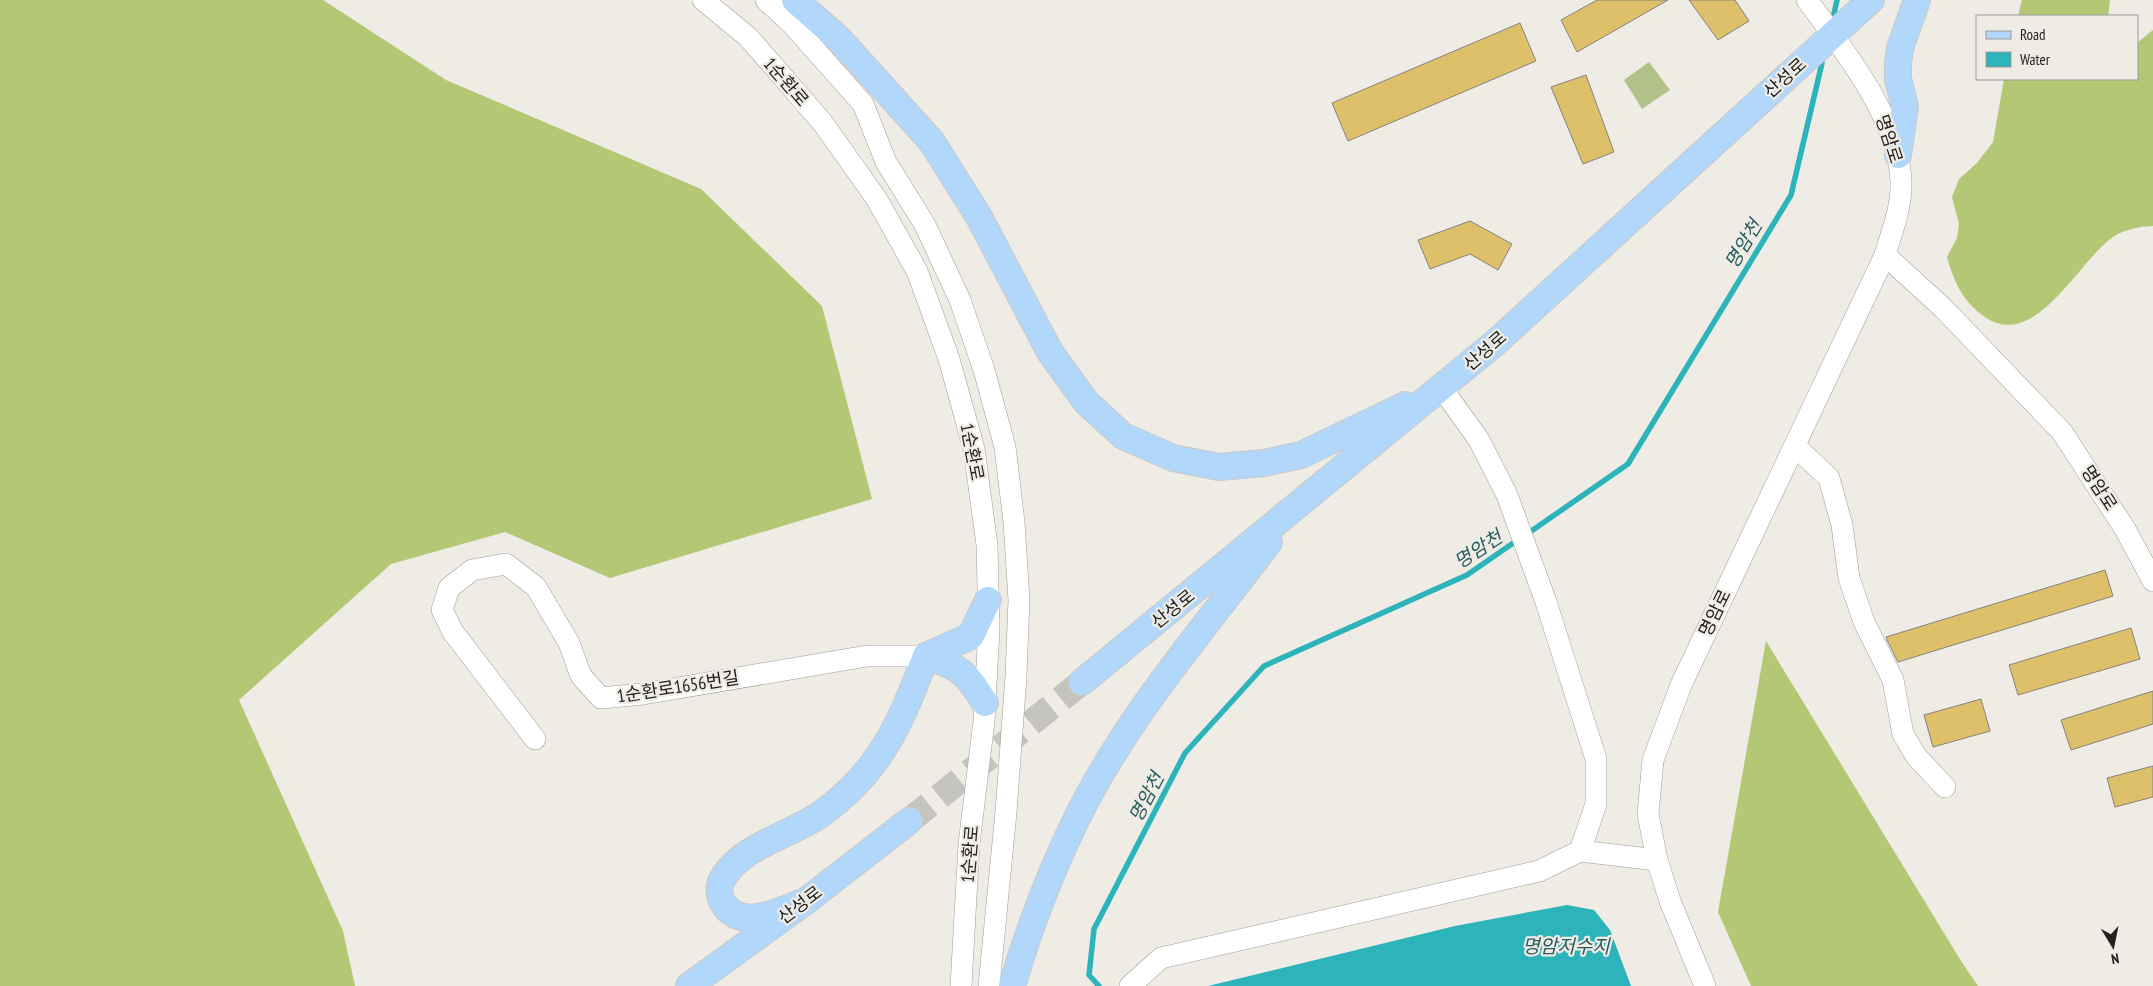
<svg xmlns="http://www.w3.org/2000/svg" width="2153" height="986" font-family="'PT Sans Narrow','Noto Sans KR',sans-serif">
	<rect width="100%" height="100%" fill="#efece6"/>
	<path fill="#b2c189" d="M1649,62l21,28 -28,19 -18,-29z"/>
	<g fill="#b3c774">
		<path d="M0,0h323l123,80 255,109 121,117 50,193 -262,79 -105,-46 -114,32 -152,136 104,231 12,55h-355z"/>
		<path d="M2022,0h88l-2,16h-90z"/>
		<path d="M2153,30v196c-13,0 -30,4 -40,11 -34,23 -78,115 -128,80 -22,-15 -31,-35 -38,-60l10,-19 2,-14 -7,-27 7,-18 18,-16 16,-21 11,-63h133v-36z"/>
		<path d="M1766,641l195,320 17,25h-227l-33,-74z"/>
	</g>
	<path fill="#2cb4ba" d="M1567,905l27,5 16,20 21,56h-423l247,-60z"/>
	<g fill="none" stroke-linecap="round" stroke-linejoin="round">
		<g stroke="#2cb4ba" stroke-width="5.5">
			<path d="M1834,14l3,-14"/>
			<path d="M1527,534l101,-70 163,-269 31,-132"/>
			<path d="M1099,986l-10,-11 5,-46 91,-176 79,-87 203,-91 52,-36"/>
		</g>
	</g>
	<g fill="#debf6a" stroke="#85837d">
		<path d="M1597,0h71l-91,52 -16,-32z"/>
		<path d="M1689,0h46l14,21 -31,19z"/>
		<path d="M1520,23l16,38 -188,80 -16,-38z"/>
		<path d="M1586,75l28,77 -31,12 -32,-77z"/>
		<path d="M1470,221l42,23 -14,26 -28,-16 -40,15 -12,-29z"/>
		<path d="M2105,570l8,26 -215,66 -11,-22 -1,-3z"/>
		<path d="M2131,628l9,31 -122,36 -9,-30z"/>
		<path d="M2153,691v33l-82,26 -10,-30z"/>
		<path d="M1981,699l9,32 -57,16 -9,-32z"/>
		<path d="M2153,766v31l-38,10 -8,-29z"/>
	</g>
	<g fill="none" stroke-linecap="round" stroke-linejoin="round">
		<path stroke="#c6c4be" stroke-width="26" stroke-dasharray="26 13" stroke-linecap="butt" d="M909,821l173,-139"/>
		<g stroke="#9f9d97" stroke-width="22">
			<g id="minor">
				<path d="M703,0l45,37 74,85 54,76 41,73 32,88 25,90 13,96 2,84 -5,92 -15,123 -8,142"/>
				<path d="M766,0l26,24 71,80 23,58 39,63 35,75 24,70 21,77 9,75 5,78 -3,76 -10,136 -17,174"/>
				<path d="M1885,255l57,52 120,125 63,97 28,52"/>
				<path d="M1441,387l38,53 28,55 39,107 50,157v45l-16,47 77,9"/>
				<path d="M1795,446l34,32 13,47 7,53 15,44 29,58 10,54 13,22 29,31"/>
				<path d="M535,739l-82,-107 -11,-22 7,-22 23,-18 34,-6 30,23 33,56 12,33 20,22 42,-4 224,-38h59"/>
				<path d="M1130,986l31,-28 378,-87 41,-20"/>
				<path d="M1705,986l-35,-85 -13,-41 -9,-46 5,-54 28,-75 204,-430c7,-24 17,-48 16,-74 -3,-64 -57,-131 -94,-181"/>
			</g>
		</g>
		<g stroke="#cacac9" stroke-width="28">
			<g id="major">
				<path d="M795,0l44,39 93,103 47,75 71,135 36,50 37,34 50,22 46,9 45,-4 37,-8 104,-50"/>
				<path d="M1898,155l7,-48 -7,-28v-16l2,-15 17,-48"/>
				<path d="M926,656c35,12 40,16 59,47"/>
				<path d="M1082,682l413,-339 376,-343"/>
				<path d="M806,901c-24,8 -65,32 -83,2 -3,-5 -5,-15 -2,-21 16,-35 70,-47 100,-68 61,-44 79,-91 105,-158l45,-20 17,-36"/>
				<path d="M689,986l117,-85 103,-80"/>
				<path d="M1012,986c17,-57 39,-116 66,-170 49,-99 125,-186 191,-274"/>
			</g>
		</g>
		<use href="#minor" stroke="#fff" stroke-width="21"/>
		<use href="#major" stroke="#b1d7fa" stroke-width="26"/>
	</g>
	<g text-anchor="middle" stroke-width="4.5" stroke-linejoin="round" paint-order="stroke">
		<g font-size="18" fill="#232220" stroke="#efece6">
			<text transform="translate(1785 78) rotate(-42)" y="6">산성로</text>
			<text transform="translate(786 82) rotate(49)" y="6">1순환로</text>
			<text transform="translate(1889 139) rotate(72)" y="6">명암로</text>
			<text transform="translate(1485 351) rotate(-41)" y="6">산성로</text>
			<text transform="translate(972 452) rotate(79)" y="6">1순환로</text>
			<text transform="translate(2099 488) rotate(57)" y="6">명암로</text>
			<text transform="translate(1173 609) rotate(-39)" y="6">산성로</text>
			<text transform="translate(1715 613) rotate(-64)" y="6">명암로</text>
			<text transform="translate(678 687) rotate(-9)" y="6">1순환로1656번길</text>
			<text transform="translate(970 854) rotate(-85)" y="6">1순환로</text>
			<text transform="translate(800 905) rotate(-37)" y="6">산성로</text>
		</g>
		<g font-size="19" font-style="italic" fill="#275c5e" stroke="#efece6">
			<text transform="translate(1743 244) rotate(-59)" y="7">명암천</text>
			<text transform="translate(1478 549) rotate(-33)" y="7">명암천</text>
			<text transform="translate(1146 797) rotate(-63)" y="7">명암천</text>
			<text x="1566" y="953">명암저수지</text>
		</g>
	</g>
	<rect x="1976" y="15" width="162" height="65" fill="#efece6" stroke="#9d9b97"/>
	<rect x="1986" y="31" width="25" height="8" fill="#b1d7fa" stroke="#9d9b97"/>
	<text x="2020" y="40" font-size="15" fill="#232220">Road</text>
	<rect x="1986" y="52" width="25" height="15" fill="#2cb4ba" stroke="#9d9b97"/>
	<text x="2020" y="65" font-size="15" fill="#232220">Water</text>
	<g transform="translate(2113 946) rotate(170)" stroke="#efece6" stroke-width="4" paint-order="stroke">
	<path d="M0-4L9 19L0 12L-9 19Z" fill="#232220"/>
	<text y="-8" font-size="14" font-weight="bold" text-anchor="middle" fill="#232220">N</text>
	</g>
</svg>
